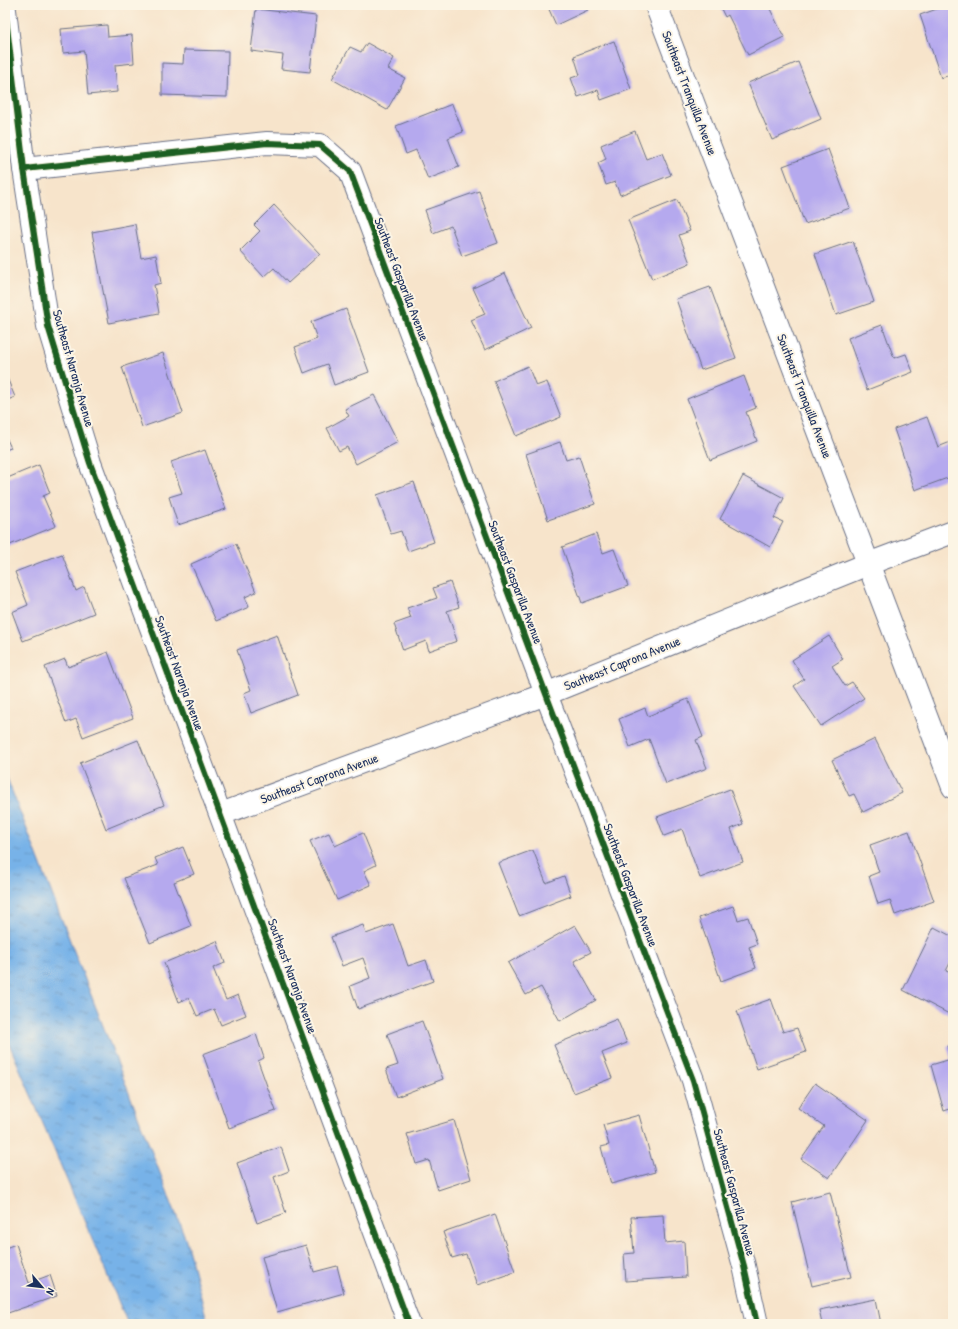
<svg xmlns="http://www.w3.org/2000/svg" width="958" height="1329" font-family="'Patrick Hand',sans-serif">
	<defs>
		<pattern id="water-ripples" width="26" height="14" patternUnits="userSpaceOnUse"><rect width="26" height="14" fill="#77b2e8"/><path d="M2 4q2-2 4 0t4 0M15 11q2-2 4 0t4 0" fill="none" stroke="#6191bf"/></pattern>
	</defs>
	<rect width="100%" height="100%" fill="#fcf5e5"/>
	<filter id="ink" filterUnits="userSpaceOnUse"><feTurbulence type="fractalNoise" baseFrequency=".025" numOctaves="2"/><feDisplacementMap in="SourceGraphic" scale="8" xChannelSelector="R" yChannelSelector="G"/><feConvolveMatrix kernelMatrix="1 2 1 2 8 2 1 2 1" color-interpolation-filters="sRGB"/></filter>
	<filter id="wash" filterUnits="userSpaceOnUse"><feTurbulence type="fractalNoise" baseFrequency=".012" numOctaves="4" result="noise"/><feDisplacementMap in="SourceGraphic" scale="16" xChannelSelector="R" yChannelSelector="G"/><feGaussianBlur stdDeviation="0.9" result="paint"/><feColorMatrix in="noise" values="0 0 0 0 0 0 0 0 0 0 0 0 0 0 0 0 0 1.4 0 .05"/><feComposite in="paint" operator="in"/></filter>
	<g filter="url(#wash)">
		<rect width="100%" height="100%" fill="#f7e4cb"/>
		<path fill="url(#water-ripples)" stroke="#4970a3" d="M5,773l181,467 22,84h-80l-123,-290z"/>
		<g id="blocks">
			<g fill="#b5a9ee">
				<path d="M547,5h38l3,5 -32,15z"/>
				<path d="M719,5h49l16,32 -36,18 -20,-40 -3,2z"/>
				<path d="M948,5h5v69l-12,4 -21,-63z"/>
				<path d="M256,9l60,7 -6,56 -29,-3 2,-14 -32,-4z"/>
				<path d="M107,25l1,12 24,-2 2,28 -19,2 2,27 -29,3 -4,-44 -21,2 -2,-24z"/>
				<path d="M614,41l17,48 -30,11 -3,-10 -20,7 -7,-19 9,-3 -6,-19z"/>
				<path d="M367,43l27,15 -6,11 17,9 -18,32 -55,-31 18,-32 11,5z"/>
				<path d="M184,50l44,1 -1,46 -65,-2v-32l21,1z"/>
				<path d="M798,62l23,57 -49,21 -24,-57z"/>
				<path d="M452,104l11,28 -15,6 11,29 -31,12 -12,-29 -10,4 -10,-28z"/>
				<path d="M635,131l11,28 16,-6 9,22 -51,20 -5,-13 -9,3 -8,-22 8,-4 -5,-14z"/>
				<path d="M828,149l22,59 -45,16 -22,-58z"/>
				<path d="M479,191l19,52 -36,13 -11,-30 -18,7 -8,-23z"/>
				<path d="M677,200l13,31 -11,4 11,28 -38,16 -24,-59z"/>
				<path d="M274,205l46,49 -32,29 -14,-15 -10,9 -24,-26 20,-20 -6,-6z"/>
				<path d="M135,224l6,34 15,-3 5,28 -7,2 5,28 -50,10 -17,-91z"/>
				<path d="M853,241l21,61 -38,13 -21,-61z"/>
				<path d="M505,273l26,55 -46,22 -14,-30 14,-6 -12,-26z"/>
				<path d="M710,287l26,71 -35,12 -25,-71z"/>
				<path d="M346,309l23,63 -35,13 -7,-21 -23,9 -9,-26 22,-8 -6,-17z"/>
				<path d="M882,325l12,33 12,-4 7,18 -46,18 -19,-52z"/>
				<path d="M163,353l20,60 -41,14 -20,-60z"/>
				<path d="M528,366l8,20 11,-4 14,35 -45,19 -22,-55z"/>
				<path d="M5,373l10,24 -10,4z"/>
				<path d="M744,376l12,32 -10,4 11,29 -47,19 -23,-61z"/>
				<path d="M374,395l24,47 -42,22 -9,-17 -8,4 -12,-23 22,-12 -4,-7z"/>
				<path d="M927,417l11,30 15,-6v35l-38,14 -21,-61z"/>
				<path d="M5,435l6,13 -6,2z"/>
				<path d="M560,442l6,18 13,-4 16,48 -47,16 -22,-66z"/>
				<path d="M205,450l21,59 -48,16 -9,-28 13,-4 -11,-31z"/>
				<path d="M39,465l11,28 -7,3 13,30 -51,21v-68z"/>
				<path d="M743,476l41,22 -10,20 9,4 -13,25 -50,-28z"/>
				<path d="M414,482l20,60 -26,9 -7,-20 -10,3 -14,-39z"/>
				<path d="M596,534l7,19 11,-4 14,37 -46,17 -20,-56z"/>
				<path d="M236,544l20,48 -11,5 4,10 -33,14 -25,-57z"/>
				<path d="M62,554l14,37 8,-4 10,26 -71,28 -11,-29 16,-7 -13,-33z"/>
				<path d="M450,582l9,25 -12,4 10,30 -28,10 -3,-10 -23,9 -9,-26 17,-6 -4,-10 30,-10 -4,-10z"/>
				<path d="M277,635l21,60 -47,18 -7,-20 7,-3 -14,-40z"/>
				<path d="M829,636l14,23 -11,7 13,20 7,-4 12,16 -43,28 -27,-40 10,-7 -12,-19z"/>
				<path d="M108,652l25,66 -50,19 -7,-18 -10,4 -21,-56 20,-8 3,8z"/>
				<path d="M688,699l15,38 -7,3 11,28 -41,16 -17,-45 -19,8 -11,-28 26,-11 3,8z"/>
				<path d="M875,739l27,54 -39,19 -9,-18 -5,2 -17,-36z"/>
				<path d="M138,740l26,65 -58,24 -26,-66z"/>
				<path d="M730,789l13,35 -12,5 12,33 -43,16 -18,-49 -18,7 -7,-19z"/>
				<path d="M909,831l25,70 -39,14 -5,-15 -12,4 -9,-28 10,-4 -9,-27z"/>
				<path d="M329,833l6,13 28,-13 13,32 -12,6 7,14 -34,15 -27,-59z"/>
				<path d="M183,847l11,27 -20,8 17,44 -41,17 -26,-65 34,-13 -3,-7z"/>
				<path d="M533,850l13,33 18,-7 7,20 -52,20 -21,-53z"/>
				<path d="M733,906l5,14 10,-3 9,27 -8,3 7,21 -35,13 -22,-63z"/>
				<path d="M393,924l15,42 18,-6 7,21 -75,28 -8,-23 20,-8 -7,-20 -21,8 -11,-29 32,-12 3,9z"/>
				<path d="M575,925l16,27 -17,9 22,39 -36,21 -19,-34 -15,8 -18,-32z"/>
				<path d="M934,927l19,10v20l-7,14 7,3v37l-2,4 -48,-25z"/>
				<path d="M217,941l8,22 -12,5 13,32 12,-5 8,20 -25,10 -7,-16 -17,7 -8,-18 -10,4 -15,-39z"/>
				<path d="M771,999l12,33 14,-4 9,24 -49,17 -20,-58z"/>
				<path d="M617,1019l10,24 -25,10 10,25 -38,15 -20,-48z"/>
				<path d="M422,1021l21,58 -47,18 -10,-28 12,-4 -11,-31z"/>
				<path d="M256,1034l8,24 -6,3 18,50 -47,17 -26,-74z"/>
				<path d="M953,1044v64l-9,3 -13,-46 20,-6 -4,-13z"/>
				<path d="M815,1083l53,37 -39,58 -28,-19 23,-33 -26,-18z"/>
				<path d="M639,1115l16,57 -44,12 -10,-37 8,-2 -6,-20z"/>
				<path d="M454,1120l17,59 -33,11 -9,-30 -13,4 -9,-30z"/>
				<path d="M281,1147l8,24 -15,6 12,36 -29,10 -20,-60z"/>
				<path d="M830,1192l21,85 -39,9 -20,-84z"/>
				<path d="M495,1214l20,58 -38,13 -11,-31 -14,4 -9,-26z"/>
				<path d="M663,1215l2,28 19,-2 2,36 -60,4 -2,-27 10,-1 -3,-36z"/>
				<path d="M16,1244l13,39 21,-8 7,21 -52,18v-66z"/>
				<path d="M306,1245l8,27 23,-6 7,27 -67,19 -15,-55z"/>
				<path d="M876,1299l5,25h-59l-3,-14z"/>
			</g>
		</g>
	</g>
	<g filter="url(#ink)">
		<use href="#blocks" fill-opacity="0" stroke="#686e84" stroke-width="1"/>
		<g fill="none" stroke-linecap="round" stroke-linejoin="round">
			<g stroke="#686e84" stroke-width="24">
				<g id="minor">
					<path d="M656,5l297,782"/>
					<path d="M5,10l19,159 24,157 42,137 319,861"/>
					<path d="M24,169l243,-26 53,2 30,26 196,523 147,386 51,186 13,58"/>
					<path d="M221,814l325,-120 322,-130 85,-32"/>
				</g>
			</g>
			<use href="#minor" stroke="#fff" stroke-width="22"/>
			<g stroke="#fcf5e5" stroke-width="8">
				<g id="cycleway">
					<path d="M5,10l19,159 24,157 42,137 319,861"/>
					<path d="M24,169l243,-26 53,2 30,26 196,523 147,386 51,186 13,58"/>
				</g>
			</g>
			<use href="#cycleway" stroke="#1b5e20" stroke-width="6"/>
		</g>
	</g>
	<g text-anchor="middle" stroke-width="4" stroke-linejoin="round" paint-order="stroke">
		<g font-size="13" fill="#1b2f5e" stroke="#fcf5e5">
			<text transform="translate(690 93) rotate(69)" y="5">Southeast Tranquilla Avenue</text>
			<text transform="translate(402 279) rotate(69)" y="5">Southeast Gasparilla Avenue</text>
			<text transform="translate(74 368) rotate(74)" y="5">Southeast Naranja Avenue</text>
			<text transform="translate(805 396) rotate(69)" y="5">Southeast Tranquilla Avenue</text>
			<text transform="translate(516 582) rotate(69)" y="5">Southeast Gasparilla Avenue</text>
			<text transform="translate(622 663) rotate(-22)" y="5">Southeast Caprona Avenue</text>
			<text transform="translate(180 673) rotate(70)" y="5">Southeast Naranja Avenue</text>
			<text transform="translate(319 778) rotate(-20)" y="5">Southeast Caprona Avenue</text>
			<text transform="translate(631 885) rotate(69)" y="5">Southeast Gasparilla Avenue</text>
			<text transform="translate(293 976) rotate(70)" y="5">Southeast Naranja Avenue</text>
			<text transform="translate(735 1192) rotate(75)" y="5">Southeast Gasparilla Avenue</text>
		</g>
	</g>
	<rect width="958" height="1329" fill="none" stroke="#fcf5e5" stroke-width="20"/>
	<g transform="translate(42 1287) rotate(118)" stroke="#fcf5e5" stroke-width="3" paint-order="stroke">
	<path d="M0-3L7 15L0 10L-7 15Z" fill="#1b2f5e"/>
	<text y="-6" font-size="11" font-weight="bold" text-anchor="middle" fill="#1b2f5e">N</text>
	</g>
</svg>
